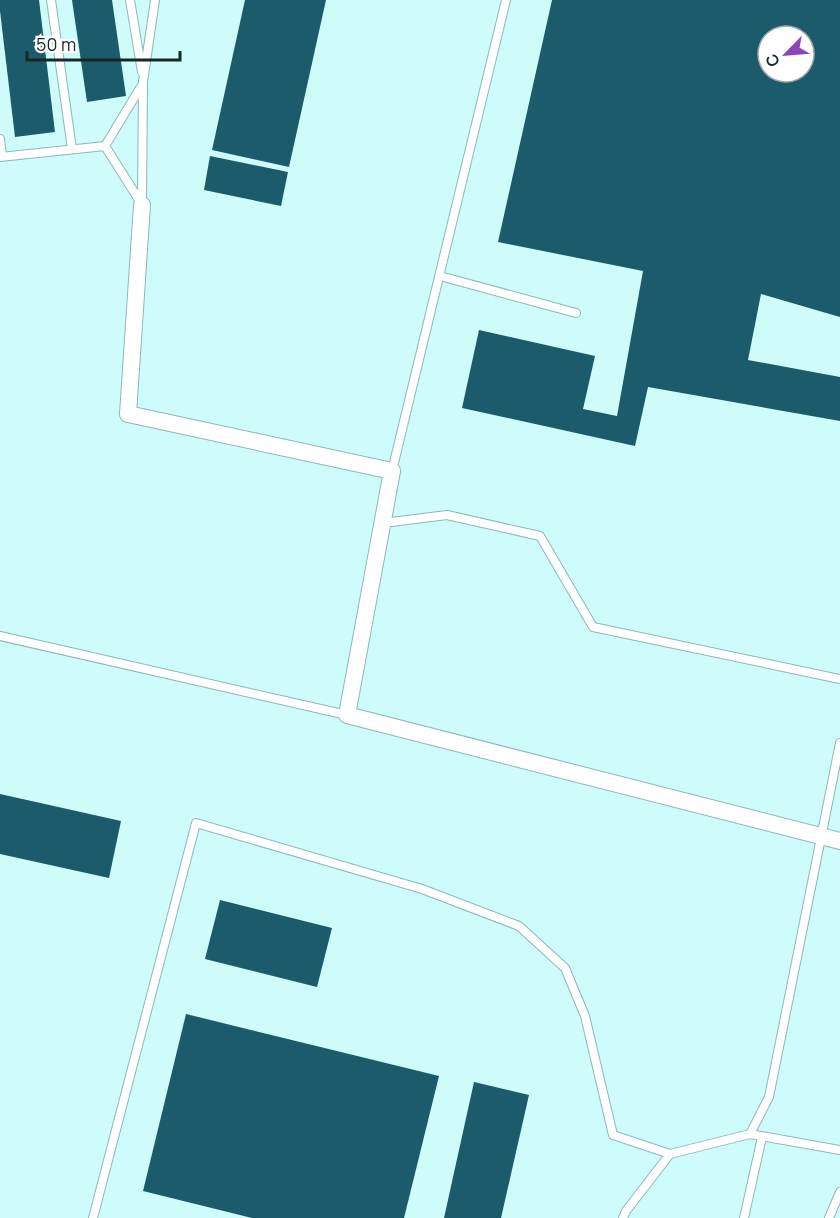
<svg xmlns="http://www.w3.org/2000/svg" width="840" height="1218" font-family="Manrope,sans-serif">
	<rect width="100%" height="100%" fill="#cefcfa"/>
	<g fill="#1b5b6b" fill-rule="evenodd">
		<path d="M0,0h39l16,132 -40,5 -15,-126z"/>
		<path d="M72,0h40l14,96 -39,6z"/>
		<path d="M245,0h81l-37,167 -77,-17z"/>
		<path d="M552,0h288v317l-79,-23 -13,66 92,17v44l-192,-34 -13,59 -173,-38 17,-78 116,26 -12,53 34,7 26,-145 -145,-29zM768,36h36v36h-36z"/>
		<path d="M210,156l78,16 -7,34 -77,-16z"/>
		<path d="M0,794l121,27 -12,57 -109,-24z"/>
		<path d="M220,900l112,28 -15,59 -112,-28z"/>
		<path d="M186,1014l253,62 -35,142h-152l-109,-27z"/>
		<path d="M474,1082l55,13 -28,123h-57z"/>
	</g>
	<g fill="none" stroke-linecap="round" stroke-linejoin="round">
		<g stroke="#8cb8b7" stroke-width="10">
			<g id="service">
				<path d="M51,0l21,149"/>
				<path d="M130,0l12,72"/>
				<path d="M0,139l2,17"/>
				<path d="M105,146l37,-61"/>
				<path d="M0,157l105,-11 36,57"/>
				<path d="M142,205l1,-123 12,-82"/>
				<path d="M440,276l136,37"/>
				<path d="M392,471l114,-471"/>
				<path d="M383,523l64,-8 93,21 53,91 247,52"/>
				<path d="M0,636l347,79"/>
				<path d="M750,1134l19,-37 71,-354"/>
				<path d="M93,1218l103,-395 226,66 97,37 46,42 20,48 28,119 57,19"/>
				<path d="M623,1218l3,-7 44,-57 80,-20 90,16"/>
				<path d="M744,1218l18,-81"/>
				<path d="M829,1218l11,-26"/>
			</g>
		</g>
		<g stroke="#8cb8b7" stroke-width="18">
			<path id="minor" d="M142,205l-14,209 264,57 -45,244 493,126"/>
		</g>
		<use href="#service" stroke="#fff" stroke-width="8"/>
		<use href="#minor" stroke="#fff" stroke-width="16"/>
	</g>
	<g transform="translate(786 54) rotate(245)"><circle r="28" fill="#ffffff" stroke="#a2a9a9" stroke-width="1.5"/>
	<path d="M0-4.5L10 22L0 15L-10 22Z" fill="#8b45b9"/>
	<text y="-9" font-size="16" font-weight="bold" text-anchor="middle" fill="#162827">С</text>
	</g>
	<path d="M27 51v9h153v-9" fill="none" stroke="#162827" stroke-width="3"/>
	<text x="36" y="51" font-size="18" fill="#162827" stroke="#ffffff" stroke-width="4.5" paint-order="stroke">50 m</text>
</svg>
